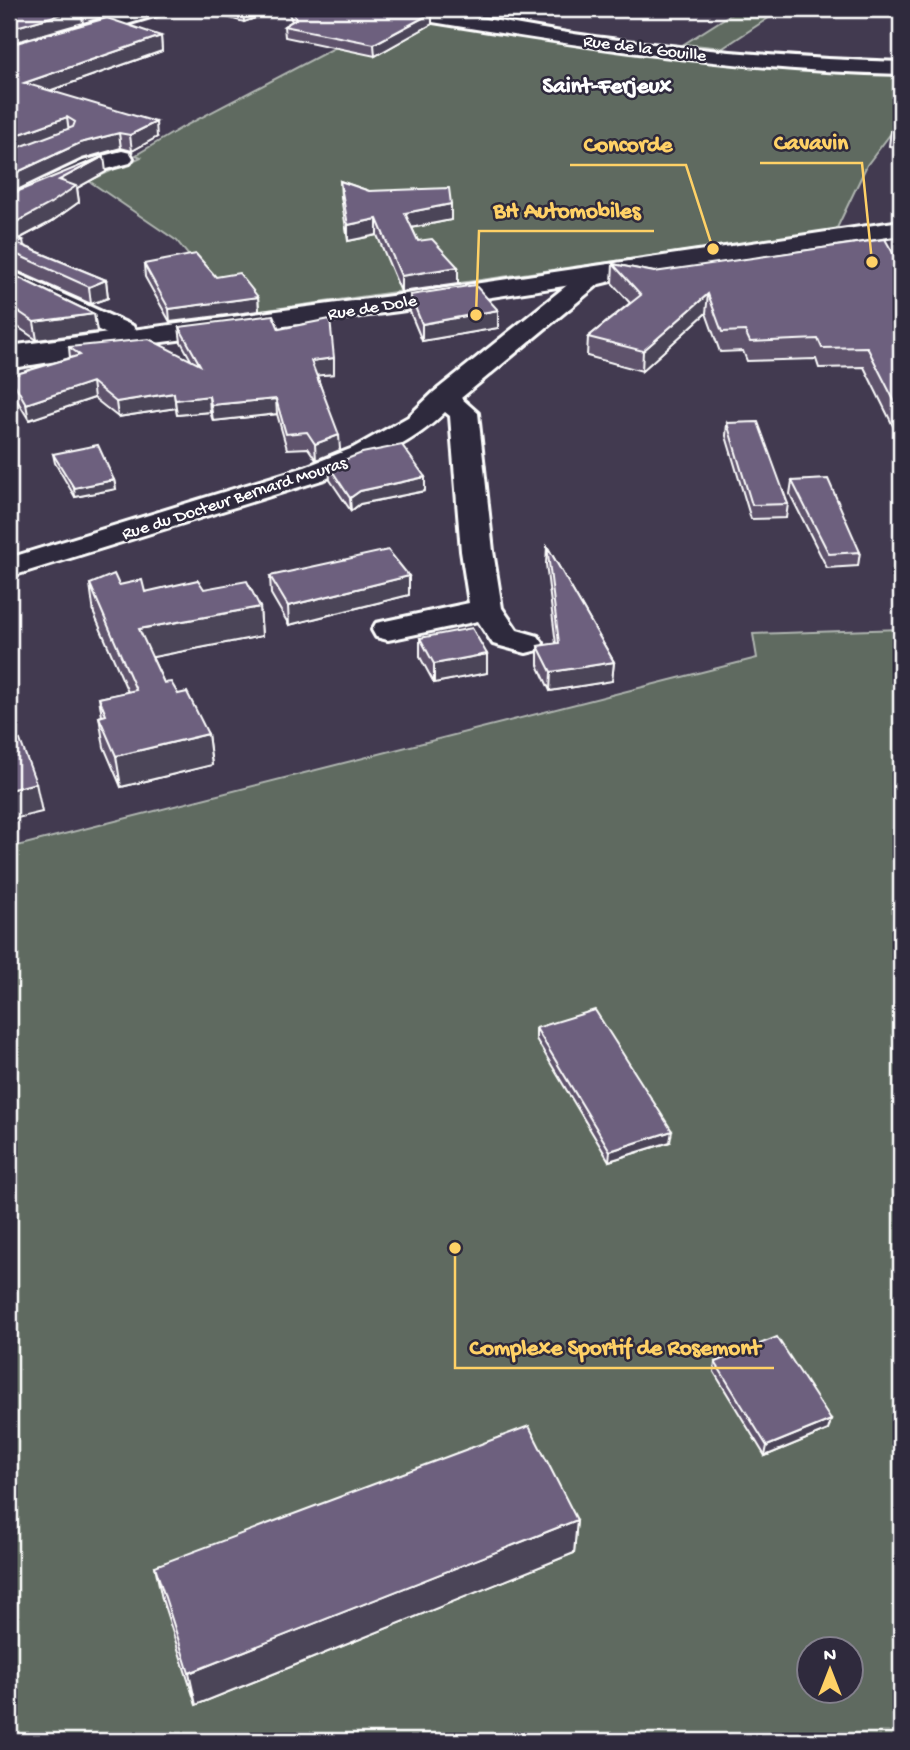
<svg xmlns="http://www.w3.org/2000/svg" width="910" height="1750" font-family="'Gochi Hand',sans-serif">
	<rect width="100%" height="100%" fill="#423a50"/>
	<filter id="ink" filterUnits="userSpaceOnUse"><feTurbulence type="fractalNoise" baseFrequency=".0143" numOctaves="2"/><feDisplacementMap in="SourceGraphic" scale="14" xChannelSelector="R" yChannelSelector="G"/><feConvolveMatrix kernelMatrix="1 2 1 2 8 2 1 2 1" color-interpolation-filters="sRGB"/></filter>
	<g filter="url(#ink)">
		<g fill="#5f6b60" stroke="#afb5b0" stroke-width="2" fill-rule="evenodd">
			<path d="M739,9h43l-59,39 -39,-4z"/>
			<path d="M416,18l64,13 10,-6 367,45 44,1v49l-34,45 -31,65 -583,82 -4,-6 -32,-15 -40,-50 -88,-60 52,-24 -5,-2 45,-27 184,-96z"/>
			<path d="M901,629v1112h-892v-893l748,-190 -4,-24zM808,1648h42v42h-42z"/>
		</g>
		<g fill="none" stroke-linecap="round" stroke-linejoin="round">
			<g stroke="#fff" stroke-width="6">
				<g id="minor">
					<path d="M138,9h28l-2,4 -155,46v-12z"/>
					<path d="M381,9c75,0 148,20 222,29 99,13 198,21 298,24v12c-172,-3 -341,-31 -511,-59l-7,-2z"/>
					<path d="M122,151l8,2 3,5 -3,5 -31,8 -90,39v-15l74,-34z"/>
					<path d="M634,261l9,2 3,5 -3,5 -44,11 -138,114 17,15 15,138 9,57 15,22 21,6 5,7 -5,7 -12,3 -33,-9 -15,-23 -90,19 -12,-3 -4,-7 4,-7 93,-20 -8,-52 -11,-135 -5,-4c-33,33 -77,50 -120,67l-316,98v-19l296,-91 48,-19 55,-31 26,-25 147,-118z"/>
					<path d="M9,270l124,56 5,11c-12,18 -104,26 -129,32v-18l100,-16 -100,-49z"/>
				</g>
			</g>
			<g stroke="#fff" stroke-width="6">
				<path id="secondary" d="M901,221v14l-502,76 -390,51v-16l390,-51z"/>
			</g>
			<use href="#minor" fill="#2f2a3d" fill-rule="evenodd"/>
			<use href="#secondary" fill="#2f2a3d" fill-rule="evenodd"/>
		</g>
		<g fill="#5e536c" stroke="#fff" stroke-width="2">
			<path d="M197,9h84l-37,13z"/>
			<path d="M287,9h183l-10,4 -49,-4 21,4v11l-57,32 -90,-19 -1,-11 8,-5z"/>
			<path d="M161,36l1,15 -113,40 108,46 -25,14 -11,-3 -39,11 -73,-114z"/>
			<path d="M901,118v30l-12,-2 2,-15z"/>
			<path d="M106,172l-29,16 2,14 -28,20 -32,17 4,1 1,6 82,34 2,18 -17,6 -81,-36h-1v-73z"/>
			<path d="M340,181l29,10 82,13v16l-39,8 6,13 40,43 -57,8 -24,-57 -29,6 -7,-44z"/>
			<path d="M144,264l72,13 42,20 1,14 -89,11 -25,-45z"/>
			<path d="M613,264l41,8 247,-5v175l-37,-75 -45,1 -3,-9 -69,2 -4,-10 -23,1 -14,-39 -64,58 -55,-15 1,-19 42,-34 -18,-20z"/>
			<path d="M9,273l85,41 3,18 -60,8 -28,-19z"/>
			<path d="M410,295l88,15v18l-76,13 -12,-29z"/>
			<path d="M179,327l100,2 55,29v16l-17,1 23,75 -24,10 -8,-12 -21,1 -10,-35 -64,7 -3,-9 -33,3 -1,-7 -58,9 -24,-19 -65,22 -17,-28 -2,-16 60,-18 -1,-11 122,13 -10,-18z"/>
			<path d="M727,423l61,81 -2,14 -35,1 -25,-83z"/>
			<path d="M53,454l61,26 2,9 -41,8 -20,-34z"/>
			<path d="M329,466l96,25 -65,13 -9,7 -21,-31z"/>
			<path d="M792,481l68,71 -2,14 -31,2 -37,-74z"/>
			<path d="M547,546l67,116 -2,19 -62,10 -12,-26v-19l18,-2 -10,-80z"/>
			<path d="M270,576h139v19l-120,30 -18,-31z"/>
			<path d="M90,584l29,1 26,7 59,-3 56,18 2,29 -110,21 12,26 14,11 30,40 4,31 -91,22 -17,-40 -5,-30 3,-1 -3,-18 29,-6 -34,-78z"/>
			<path d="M420,638l67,16v19l-53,10 -14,-26z"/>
			<path d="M536,1028l134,114 -61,19 -73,-122z"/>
			<path d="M715,1362l116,58 -3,10 -63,26 -51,-84z"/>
			<path d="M577,1520l-3,33 -378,152 -34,-106 -7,-33z"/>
		</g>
		<g fill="#4c4458" stroke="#fff" stroke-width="2">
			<path d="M79,9h2l2,14 -74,21v-15z"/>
			<path d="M247,9h34l-37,13 -1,-12z"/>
			<path d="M460,9h10l-10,4z"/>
			<path d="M432,13v11l-57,32 -1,-12z"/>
			<path d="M161,36l1,15 -136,48 -2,-16z"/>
			<path d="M67,117l2,16 -60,22v-17z"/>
			<path d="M156,122l1,15 -25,14 -2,-16z"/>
			<path d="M119,133l2,15 -39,11 -73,35v-18l71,-33z"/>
			<path d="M104,156l2,16 -29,16 2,14 -28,20 -42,22v-18l50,-46z"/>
			<path d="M451,204v16l-46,9v-16z"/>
			<path d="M377,219v16l-29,6v-16z"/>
			<path d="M458,267v17l-57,8v-16z"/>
			<path d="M106,280l2,18 -17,6 -2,-17z"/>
			<path d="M708,294l-2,19 -64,58 1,-20z"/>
			<path d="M258,297l1,14 -89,11 -1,-13z"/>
			<path d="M498,310v18l-76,13v-17z"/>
			<path d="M94,314l3,18 -60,8 -3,-18z"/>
			<path d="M334,358v16l-22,2 -1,-15z"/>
			<path d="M92,382l2,16 -65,22 -3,-16z"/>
			<path d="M174,393l2,15 -58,9 -2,-15z"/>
			<path d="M209,396l1,16 -33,3 -2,-15z"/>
			<path d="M276,399l1,15 -64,7 -2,-16z"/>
			<path d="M339,435l1,15 -24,10 -1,-16z"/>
			<path d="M425,477v14l-65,13 -9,7 -1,-13 10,-7z"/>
			<path d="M114,480l2,9 -41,8 -1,-9z"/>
			<path d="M409,576v19l-120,30 -1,-19z"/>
			<path d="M260,607l2,29 -119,23 -4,-30z"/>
			<path d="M487,654v19l-53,10v-19z"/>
			<path d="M614,662l-2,19 -62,10 1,-19z"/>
			<path d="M208,734l4,31 -91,22 -5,-31z"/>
			<path d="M36,783l6,29 -33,8v-30z"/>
			<path d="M672,1131l-2,11 -61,19 1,-10z"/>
			<path d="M831,1420l-3,10 -63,26 2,-10z"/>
			<path d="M577,1520l-3,33 -378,152 -7,-32z"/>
		</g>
		<g fill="#6d617e" stroke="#fff" stroke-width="2">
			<path d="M9,9h70l-70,20z"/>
			<path d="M291,9h118l23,4 -58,31 -90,-18 12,-7z"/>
			<path d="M107,18l54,18 -137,47 132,39 -26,13 -11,-2 -39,10 -71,33v-25l64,-24 2,-5 -8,-5 -58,21v-93z"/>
			<path d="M901,118v15l-10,-2z"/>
			<path d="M104,156l-45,24 17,6 -28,19 -39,21v-31z"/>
			<path d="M340,181l29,10 80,-3 2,16 -46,9 13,28 14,-2 26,28 -57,9 -24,-57 -29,6z"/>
			<path d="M9,235l14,5 -7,3 90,37 -17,7 -80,-36z"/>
			<path d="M885,239l16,28v147l-34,-67 -45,1 -4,-9 -68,3 -5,-11 -23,1 -14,-38 -65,57 -55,-14 53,-42 -28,-31 41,8z"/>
			<path d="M196,254l20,23 23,-4 19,24 -89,12 -25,-45z"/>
			<path d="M9,273l85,41 -60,8 -25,-17z"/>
			<path d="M475,285l23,25 -76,14 -12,-29z"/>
			<path d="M273,315l6,14 51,-10 4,39 -23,3 28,74 -24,9 -8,-12 -21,2 -10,-35 -65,6 -2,-9 -34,4 -1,-7 -58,9 -24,-20 -66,22 -16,-28 70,-21 -11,-8 80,-8 51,26 -21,-38z"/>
			<path d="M758,422l30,82 -36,1 -25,-82z"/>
			<path d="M98,445l16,35 -40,8 -21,-34z"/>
			<path d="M402,445l23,32 -65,14 -10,7 -21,-32 33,-13z"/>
			<path d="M828,479l32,73 -31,2 -37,-73z"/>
			<path d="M547,546l67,116 -63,10 -13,-26 21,-3z"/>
			<path d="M388,550l21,26 -121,30 -18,-30z"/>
			<path d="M114,574l5,11 23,-5 3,12 53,-12 6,9 43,-8 13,26 -121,22 25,54 7,-1 7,12 9,-2 21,42 -92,22 -17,-39 7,-2 -7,-17 37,-8 -46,-106z"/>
			<path d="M472,628l15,26 -53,10 -14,-26z"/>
			<path d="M20,740l16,43 -27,7v-48z"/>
			<path d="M595,1010l77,121 -62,20 -74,-123z"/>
			<path d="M777,1337l54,83 -64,26 -52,-84z"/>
			<path d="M529,1426l48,94 -388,153 -34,-107z"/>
		</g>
	</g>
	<g text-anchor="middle" stroke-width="5" stroke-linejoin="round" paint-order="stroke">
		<g font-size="18" fill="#fff" stroke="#2f2a3d">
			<text transform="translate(645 47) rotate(7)" y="6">Rue de la Gouille</text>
			<text transform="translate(372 306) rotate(-9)" y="6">Rue de Dole</text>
			<text transform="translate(234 497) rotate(-18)" y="6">Rue du Docteur Bernard Mouras</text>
		</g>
		<g font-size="23" font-weight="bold" fill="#fff" stroke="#2f2a3d">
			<text x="607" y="92">Saint-Ferjeux</text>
		</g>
	</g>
	<path fill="none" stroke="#ffd166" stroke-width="2.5" d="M872 262L862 163H760M713 249L686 165H570M476 315L479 231H654M455 1248L455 1368H774"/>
	<g fill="#ffd166" stroke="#2f2a3d" stroke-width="2.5">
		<circle cx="872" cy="262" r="7"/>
		<circle cx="713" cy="249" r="7"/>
		<circle cx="476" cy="315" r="7"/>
		<circle cx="455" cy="1248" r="7"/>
	</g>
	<g font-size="23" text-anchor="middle" font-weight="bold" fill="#ffd166" stroke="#2f2a3d" stroke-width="5" stroke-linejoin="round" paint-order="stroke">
		<text x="811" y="149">Cavavin</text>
		<text x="628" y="151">Concorde</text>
		<text x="567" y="217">BH Automobiles</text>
		<text x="615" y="1354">Complexe Sportif de Rosemont</text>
	</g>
	<rect width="910" height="1750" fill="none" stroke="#2f2a3d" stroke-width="35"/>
	<rect x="18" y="18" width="875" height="1715" fill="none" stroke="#fff" stroke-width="2.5" filter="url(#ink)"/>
	<g transform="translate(830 1670)"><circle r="33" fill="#2f2a3d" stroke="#827f8b" stroke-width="2"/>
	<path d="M0-5L12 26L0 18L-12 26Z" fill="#ffd166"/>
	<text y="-10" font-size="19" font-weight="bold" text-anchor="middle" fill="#ffffff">N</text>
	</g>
</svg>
